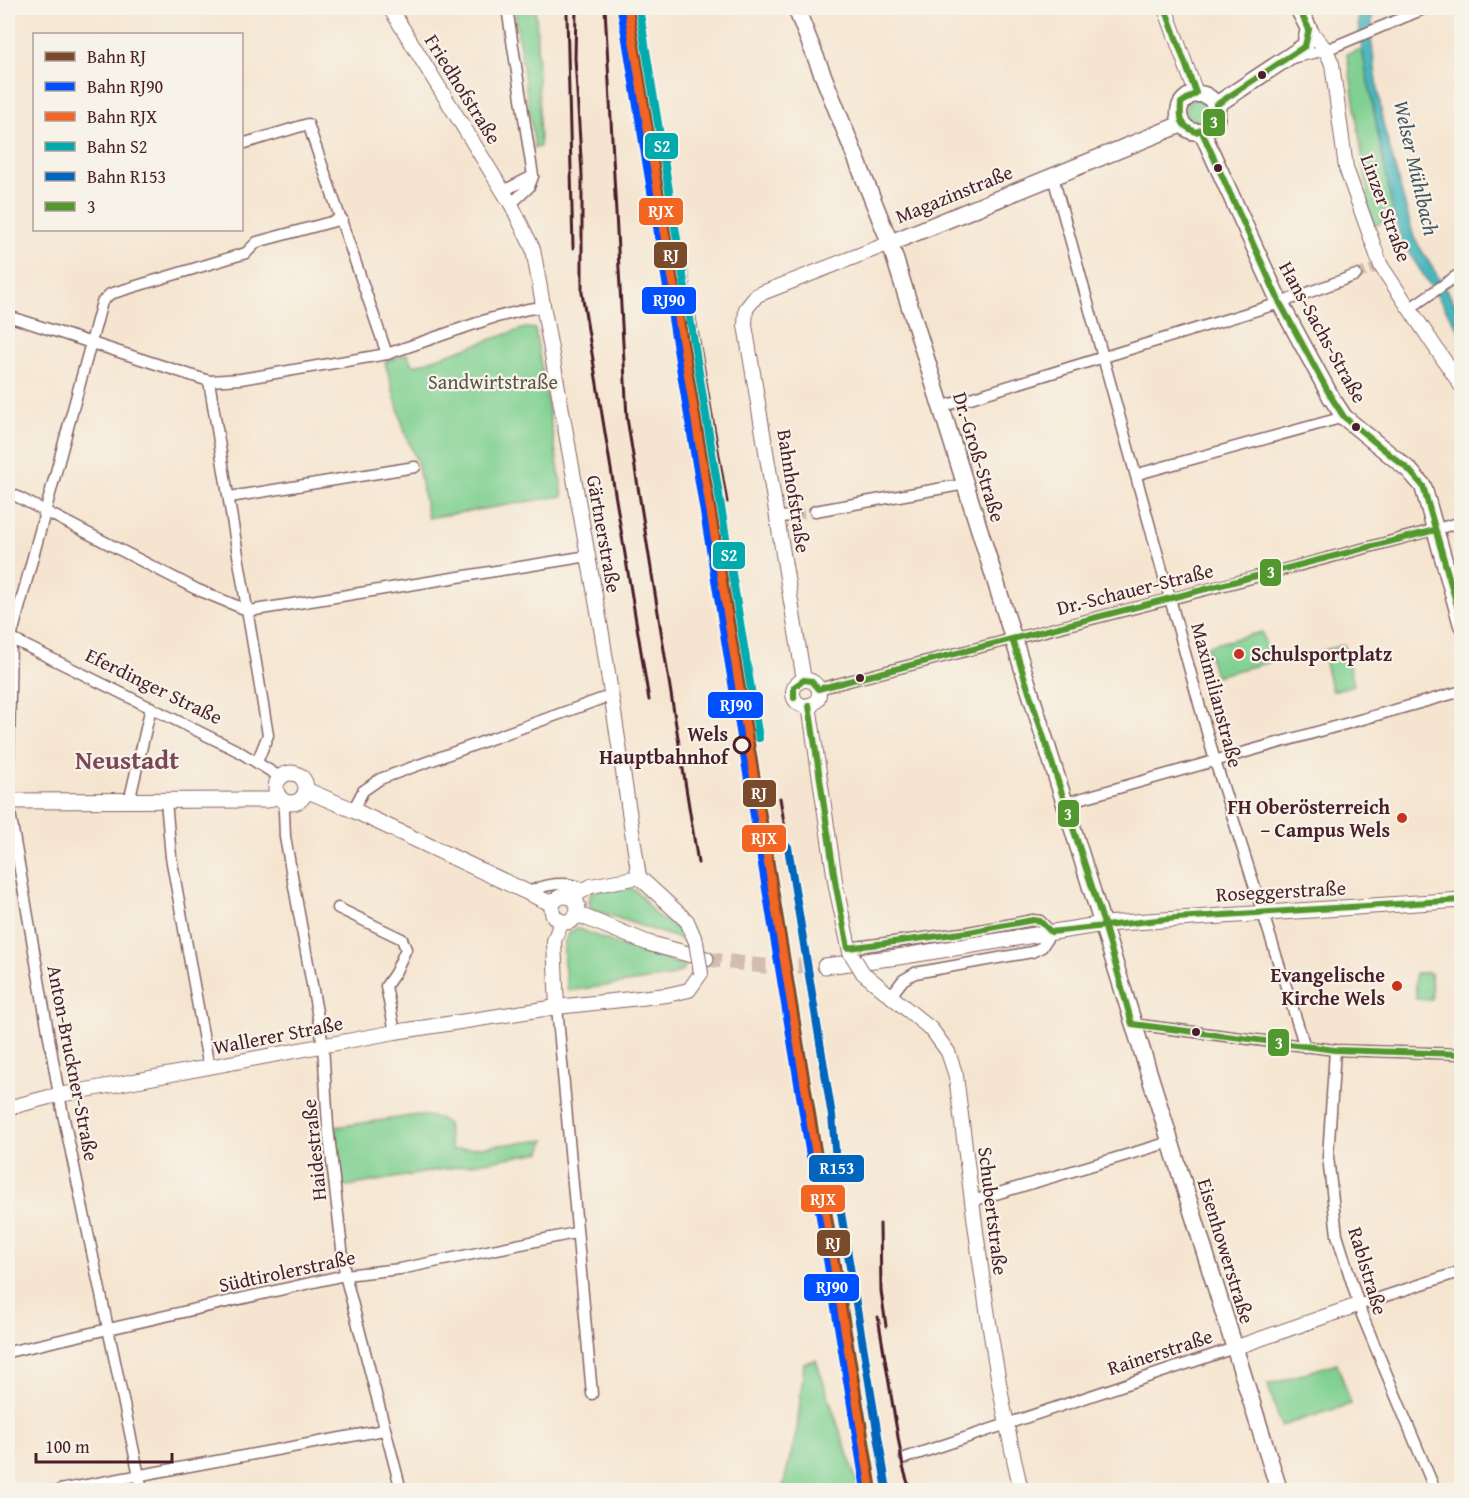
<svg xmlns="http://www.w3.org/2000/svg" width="1469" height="1498" font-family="'Gentium Book Plus',serif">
	<rect width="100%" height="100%" fill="#f7f3e8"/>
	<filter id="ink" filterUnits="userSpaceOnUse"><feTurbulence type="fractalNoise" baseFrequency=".0167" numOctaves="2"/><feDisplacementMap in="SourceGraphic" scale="12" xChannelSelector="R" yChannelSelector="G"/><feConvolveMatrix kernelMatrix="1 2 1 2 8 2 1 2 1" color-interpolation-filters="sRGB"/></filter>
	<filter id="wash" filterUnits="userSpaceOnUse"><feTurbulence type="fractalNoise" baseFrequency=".008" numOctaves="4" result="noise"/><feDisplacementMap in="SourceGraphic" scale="24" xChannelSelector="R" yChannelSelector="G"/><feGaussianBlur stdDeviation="1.35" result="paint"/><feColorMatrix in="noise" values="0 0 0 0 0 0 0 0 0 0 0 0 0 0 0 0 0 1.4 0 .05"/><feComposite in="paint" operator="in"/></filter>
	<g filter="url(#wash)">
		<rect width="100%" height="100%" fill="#f5e5d0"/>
		<g fill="#7fd091" stroke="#64785e" stroke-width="1.5">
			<path d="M514,8h22l4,139 -5,1z"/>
			<path d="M1362,49l32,168 -20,9 -7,-25 1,-6 -21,-141z"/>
			<circle cx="1198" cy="112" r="13"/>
			<path d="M525,328l10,1 28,167 -135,22 -11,-56 -12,-29 -20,-71 22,-8 6,12z"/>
			<path d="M1262,632l8,30 -55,14 -8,-30z"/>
			<path d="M1344,645l10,40 -22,6 -10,-40z"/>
			<path d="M626,886c19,8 17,16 30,29 11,10 22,10 27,25l-92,-31 -2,-8 2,-9z"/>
			<path d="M577,928l49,20 60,18 -4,5 -13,6 -101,14c-2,-20 -13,-54 9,-63z"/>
			<path d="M1415,973h16l1,27 -16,-1z"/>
			<path d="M418,1115l21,3 8,6 4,26 94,-10 -4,12 -199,35 -6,-60z"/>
			<path d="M816,1360l41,122 3,8h-78l15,-60 7,-67z"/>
			<path d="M1337,1363l14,41 -70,22 -13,-41z"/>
		</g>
		<path fill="#48b8be" stroke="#496c74" stroke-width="1.5" d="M1360,8h13l-2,31 12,85 31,114 47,76v19l-59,-91 -8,-25 -32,-168 -4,-26z"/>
	</g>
	<g filter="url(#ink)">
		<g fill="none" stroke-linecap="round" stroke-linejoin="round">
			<g stroke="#d3bdaf" stroke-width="10" stroke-dasharray="10 5" stroke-linecap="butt">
				<path d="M1356,275l25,-9"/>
				<path d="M794,515l21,-4"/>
			</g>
			<path stroke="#d3bdaf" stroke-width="15" stroke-dasharray="15 8" stroke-linecap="butt" d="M706,959l57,7h62"/>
			<g stroke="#866465" stroke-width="13">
				<g id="minor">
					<path d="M507,8l26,168 -4,11 -18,17"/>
					<path d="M1295,57l31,-7 100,-42"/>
					<path d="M242,144l66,-20 79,230"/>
					<path d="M1053,177l162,584 90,286"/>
					<path d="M503,191l30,-15"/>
					<path d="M1409,309l53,-37"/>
					<path d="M8,316l201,65 32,-2 146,-25 102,-35 39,-10 16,-2"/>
					<path d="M209,381l59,354 -11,27"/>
					<path d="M941,407l339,-104 76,-28"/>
					<path d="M1138,474l206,-57"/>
					<path d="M8,492l188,97 53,22 339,-55"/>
					<path d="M230,497l185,-30"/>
					<path d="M815,511l151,-27"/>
					<path d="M777,518l17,-3"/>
					<path d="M8,637l230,114 42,26"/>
					<path d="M818,689c214,-56 430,-108 644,-167"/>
					<path d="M166,801l5,56 38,211"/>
					<path d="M129,802l22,-95"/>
					<path d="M287,802l-3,9 1,26 38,208 5,82 17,148 56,215"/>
					<path d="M1065,803l397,-112"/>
					<path d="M353,810l10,-19 17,-12 232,-84"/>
					<path d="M528,893c15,-9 39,-13 55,-4"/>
					<path d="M338,908l64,31 4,10 -11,24 -9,13 9,46"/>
					<path d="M848,948l121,-16 64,-12 7,1 11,11 -9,15 -10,5 -117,21 -12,7 -13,17"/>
					<path d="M557,1007l35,387"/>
					<path d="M1132,1024l203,26 127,4"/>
					<path d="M1335,1050l-7,107 9,78 25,80 73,175"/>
					<path d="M972,1201l198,-59"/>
					<path d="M1358,1305l104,-34"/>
					<path d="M8,1352l337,-77 55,-6 175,-36"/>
					<path d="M905,1458l329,-110"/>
					<path d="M60,1490l324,-60"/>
					<path d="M142,1490l-83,-395 -51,-294 3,-163 91,-336 8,-8 136,-41 11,-11 85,-23"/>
				</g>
			</g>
			<g stroke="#866465" stroke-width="16">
				<g id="tertiary">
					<path d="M390,8l121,196 22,45 69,385 37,243"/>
					<path d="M1165,8l31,85"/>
					<path d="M1309,29l17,21 6,14 14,104 35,98 81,121"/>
					<path d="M804,680l-59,-355 1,-16 11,-14 133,-52"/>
					<circle cx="806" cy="693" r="13"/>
					<path d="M809,705l27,182 14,65"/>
					<path d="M639,877l48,44 9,21"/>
					<path d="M571,898l20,-12 48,-9"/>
					<path d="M863,973l69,57 16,22 8,24c18,139 33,278 65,414"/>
					<path d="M557,1007l-3,-66 7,-19"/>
					<path d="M8,1108l41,-11 346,-65 162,-25 110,-12 22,-5 12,-17"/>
					<path d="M1234,1348l124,-43"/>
				</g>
			</g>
			<g stroke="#866465" stroke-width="17">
				<g id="secondary">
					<circle cx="291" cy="788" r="15"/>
					<path d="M306,790l47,20 199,94"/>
					<path d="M8,801l243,-1h17l10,-5"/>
					<circle cx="565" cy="909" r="13"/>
					<path d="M577,914l71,29 58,16"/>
					<path d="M825,966l73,-9 206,-33 358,-24"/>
				</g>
			</g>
			<g stroke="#866465" stroke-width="19">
				<g id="primary">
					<path d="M796,8l94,235 389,1247"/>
					<circle cx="1198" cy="113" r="19"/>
					<path d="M1216,105l89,-59 4,-17 -11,-21"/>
					<path d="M1202,132l78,171 51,94 13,20 65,53 14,16 39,139"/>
					<path d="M890,243l292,-119"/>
				</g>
			</g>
			<use href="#minor" stroke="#fff" stroke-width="10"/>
			<use href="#tertiary" stroke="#fff" stroke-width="14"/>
			<use href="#secondary" stroke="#fff" stroke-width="15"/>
			<use href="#primary" stroke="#fff" stroke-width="16"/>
			<g stroke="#4a1f2b" stroke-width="3">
				<path d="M576,8l-1,50 7,117v118l67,407"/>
				<path d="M605,8l22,410 71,445"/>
				<path d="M642,8c27,165 57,329 85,494"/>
				<path d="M567,14l6,234"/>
				<path d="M780,798l8,49"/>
				<path d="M880,1224l1,67 5,35"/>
				<path d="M878,1317l25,150 7,23"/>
			</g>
			<g stroke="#866465" stroke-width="16" stroke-linecap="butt">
				<g id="tertiary-bridge">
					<path d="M696,942l5,31"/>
					<path d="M850,952l13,21"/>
				</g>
			</g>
			<use href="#tertiary-bridge" stroke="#fff" stroke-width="14"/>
			<g stroke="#f7f3e8" stroke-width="10">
				<g id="bus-1">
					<path d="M1165,8l31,85 -15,10c-1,16 -1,23 15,29l17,-7 4,-10 -1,-10 89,-59 4,-17 -11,-21"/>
					<path d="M1202,132l78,171 51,94 13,20 65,53 14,16 39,137"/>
					<path d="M1012,639l92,285 28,100 203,26 127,4"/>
					<path d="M794,698v-11l10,-7 7,1 7,8 617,-159"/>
					<path d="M809,705l27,182 12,61 121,-16 64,-12 7,1 11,11 125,-14 286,-18"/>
				</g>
			</g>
			<use href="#bus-1" stroke="#52982f" stroke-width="6"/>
			<g stroke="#f7f3e8" stroke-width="12">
				<path id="rail-1" d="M630,8l244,1482"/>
			</g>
			<g stroke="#f7f3e8" stroke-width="12">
				<path id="rail-2" d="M621,9l244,1481"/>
			</g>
			<g stroke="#f7f3e8" stroke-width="12">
				<path id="rail-3" d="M628,9l243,1481"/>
			</g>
			<g stroke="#f7f3e8" stroke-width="12">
				<path id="rail-4" d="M639,8l120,730"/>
			</g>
			<g stroke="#f7f3e8" stroke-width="12">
				<path id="rail-5" d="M788,847l44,269 9,97 46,277"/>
			</g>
			<use href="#rail-1" stroke="#7a4b2a" stroke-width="8"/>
			<use href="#rail-2" stroke="#0050ff" stroke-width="8"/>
			<use href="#rail-3" stroke="#f26522" stroke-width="8"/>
			<use href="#rail-4" stroke="#00aaad" stroke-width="8"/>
			<use href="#rail-5" stroke="#0065bd" stroke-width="8"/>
		</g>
	</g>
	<g fill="#4a1f2b" stroke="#f7f3e8" stroke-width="2">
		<circle cx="1262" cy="75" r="5"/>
		<circle cx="1218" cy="168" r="5"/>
		<circle cx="1356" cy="427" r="5"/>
		<circle cx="860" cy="678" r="5"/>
		<circle cx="1196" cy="1032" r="5"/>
	</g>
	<g fill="#c8321e" stroke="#f7f3e8" stroke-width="2">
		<circle cx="1239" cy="654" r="6"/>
		<circle cx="1402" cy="818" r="6"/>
		<circle cx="1397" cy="986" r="6"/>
	</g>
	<circle fill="#f7f3e8" stroke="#4a1f2b" stroke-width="3" cx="742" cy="745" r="8"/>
	<g text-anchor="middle" stroke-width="4.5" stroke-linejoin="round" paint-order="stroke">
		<g font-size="20" fill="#4a1f2b" stroke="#f7f3e8">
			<text transform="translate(463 89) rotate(58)" y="7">Friedhofstraße</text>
			<text transform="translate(954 194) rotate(-22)" y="7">Magazinstraße</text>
			<text transform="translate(1386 208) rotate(70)" y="7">Linzer Straße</text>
			<text transform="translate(1323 332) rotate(61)" y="7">Hans-Sachs-Straße</text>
			<text transform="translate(979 457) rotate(73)" y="7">Dr.-Groß-Straße</text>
			<text transform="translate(794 491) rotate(81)" y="7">Bahnhofstraße</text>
			<text transform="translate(604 534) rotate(80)" y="7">Gärtnerstraße</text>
			<text transform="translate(1135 589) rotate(-14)" y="7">Dr.-Schauer-Straße</text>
			<text transform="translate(154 686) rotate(26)" y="7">Eferdinger Straße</text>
			<text transform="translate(1217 695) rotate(75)" y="7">Maximilianstraße</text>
			<text transform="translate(1281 891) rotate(-3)" y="7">Roseggerstraße</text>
			<text transform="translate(278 1035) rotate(-11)" y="7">Wallerer Straße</text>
			<text transform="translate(73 1063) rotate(79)" y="7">Anton-Bruckner-Straße</text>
			<text transform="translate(314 1150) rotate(-96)" y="7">Haidestraße</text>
			<text transform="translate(993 1211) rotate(83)" y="7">Schubertstraße</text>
			<text transform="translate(1226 1251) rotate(73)" y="7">Eisenhowerstraße</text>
			<text transform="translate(287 1271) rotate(-12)" y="7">Südtirolerstraße</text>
			<text transform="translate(1368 1271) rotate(73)" y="7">Rablstraße</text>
			<text transform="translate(1160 1352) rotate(-18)" y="7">Rainerstraße</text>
		</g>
		<g font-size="20" fill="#5a544a" stroke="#f7f3e8">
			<text x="493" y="389">Sandwirtstraße</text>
		</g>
		<g font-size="20" font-weight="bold" fill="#4a1f2b" stroke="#f7f3e8" text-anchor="end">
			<text x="1251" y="661" text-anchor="start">Schulsportplatz</text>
			<text x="1390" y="814">FH Oberösterreich<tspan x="1390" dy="23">– Campus Wels</tspan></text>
			<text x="1385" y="982">Evangelische<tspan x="1385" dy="23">Kirche Wels</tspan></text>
		</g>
		<g font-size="20" font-weight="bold" fill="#4a1f2b" stroke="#f7f3e8" text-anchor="end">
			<text x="728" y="741">Wels<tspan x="728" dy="23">Hauptbahnhof</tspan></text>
		</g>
		<g font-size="21" font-style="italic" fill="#49555e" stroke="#f7f3e8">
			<text transform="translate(1416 168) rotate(77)" y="7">Welser Mühlbach</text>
		</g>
		<g font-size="26" font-weight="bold" fill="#7b4758" stroke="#f7f3e8">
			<text x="127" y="769">Neustadt</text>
		</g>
	</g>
	<g stroke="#f7f3e8" stroke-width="2">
		<rect x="1202" y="108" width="24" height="29" rx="6" fill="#52982f"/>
		<rect x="644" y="132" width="35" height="28" rx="6" fill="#00aaad"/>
		<rect x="638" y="197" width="46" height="29" rx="6" fill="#f26522"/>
		<rect x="653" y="241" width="35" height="28" rx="6" fill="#7a4b2a"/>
		<rect x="641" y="286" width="56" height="29" rx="6" fill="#0050ff"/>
		<rect x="712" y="541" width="34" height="29" rx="6" fill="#00aaad"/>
		<rect x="1259" y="558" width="23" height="29" rx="6" fill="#52982f"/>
		<rect x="707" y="691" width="57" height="28" rx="6" fill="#0050ff"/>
		<rect x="742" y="779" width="35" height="29" rx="6" fill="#7a4b2a"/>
		<rect x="1057" y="799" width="23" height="29" rx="6" fill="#52982f"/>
		<rect x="741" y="824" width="46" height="29" rx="6" fill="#f26522"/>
		<rect x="1267" y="1028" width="23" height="29" rx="6" fill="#52982f"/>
		<rect x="808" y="1154" width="57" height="29" rx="6" fill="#0065bd"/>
		<rect x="800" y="1184" width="46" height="29" rx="6" fill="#f26522"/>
		<rect x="816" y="1229" width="35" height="28" rx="6" fill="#7a4b2a"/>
		<rect x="803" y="1273" width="57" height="29" rx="6" fill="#0050ff"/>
	</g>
	<g font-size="16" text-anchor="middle" font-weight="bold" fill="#fff">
		<text x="1214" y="128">3</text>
		<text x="662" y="152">S2</text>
		<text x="661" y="217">RJX</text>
		<text x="671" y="261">RJ</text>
		<text x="669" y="306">RJ90</text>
		<text x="729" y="561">S2</text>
		<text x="1271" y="578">3</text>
		<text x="736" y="711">RJ90</text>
		<text x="759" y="799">RJ</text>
		<text x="1068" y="820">3</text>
		<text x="764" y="844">RJX</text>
		<text x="1279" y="1049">3</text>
		<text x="837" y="1174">R153</text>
		<text x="823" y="1205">RJX</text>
		<text x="833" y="1249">RJ</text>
		<text x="832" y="1293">RJ90</text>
	</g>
	<rect width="1469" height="1498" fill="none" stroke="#f7f3e8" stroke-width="30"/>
	<rect x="33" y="33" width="210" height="198" fill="#f7f3e8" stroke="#b29e9c" stroke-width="1.5"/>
	<rect x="45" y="52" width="30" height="9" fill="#7a4b2a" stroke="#b29e9c" stroke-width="1.5"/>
	<text x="87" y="63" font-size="18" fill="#4a1f2b">Bahn RJ</text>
	<rect x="45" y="82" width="30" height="9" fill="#0050ff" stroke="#b29e9c" stroke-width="1.5"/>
	<text x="87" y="93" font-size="18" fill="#4a1f2b">Bahn RJ90</text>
	<rect x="45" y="112" width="30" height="9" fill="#f26522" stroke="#b29e9c" stroke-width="1.5"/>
	<text x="87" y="123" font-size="18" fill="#4a1f2b">Bahn RJX</text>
	<rect x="45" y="142" width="30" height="9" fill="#00aaad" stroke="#b29e9c" stroke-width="1.5"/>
	<text x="87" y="153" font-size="18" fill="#4a1f2b">Bahn S2</text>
	<rect x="45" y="172" width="30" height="9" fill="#0065bd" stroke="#b29e9c" stroke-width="1.5"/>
	<text x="87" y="183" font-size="18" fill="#4a1f2b">Bahn R153</text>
	<rect x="45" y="202" width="30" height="9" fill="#52982f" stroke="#b29e9c" stroke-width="1.5"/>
	<text x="87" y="213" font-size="18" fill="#4a1f2b">3</text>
	<path d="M36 1453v9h136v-9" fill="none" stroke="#4a1f2b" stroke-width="3"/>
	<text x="45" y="1453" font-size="18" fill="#4a1f2b" stroke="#f7f3e8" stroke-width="4.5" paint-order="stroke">100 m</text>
</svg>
